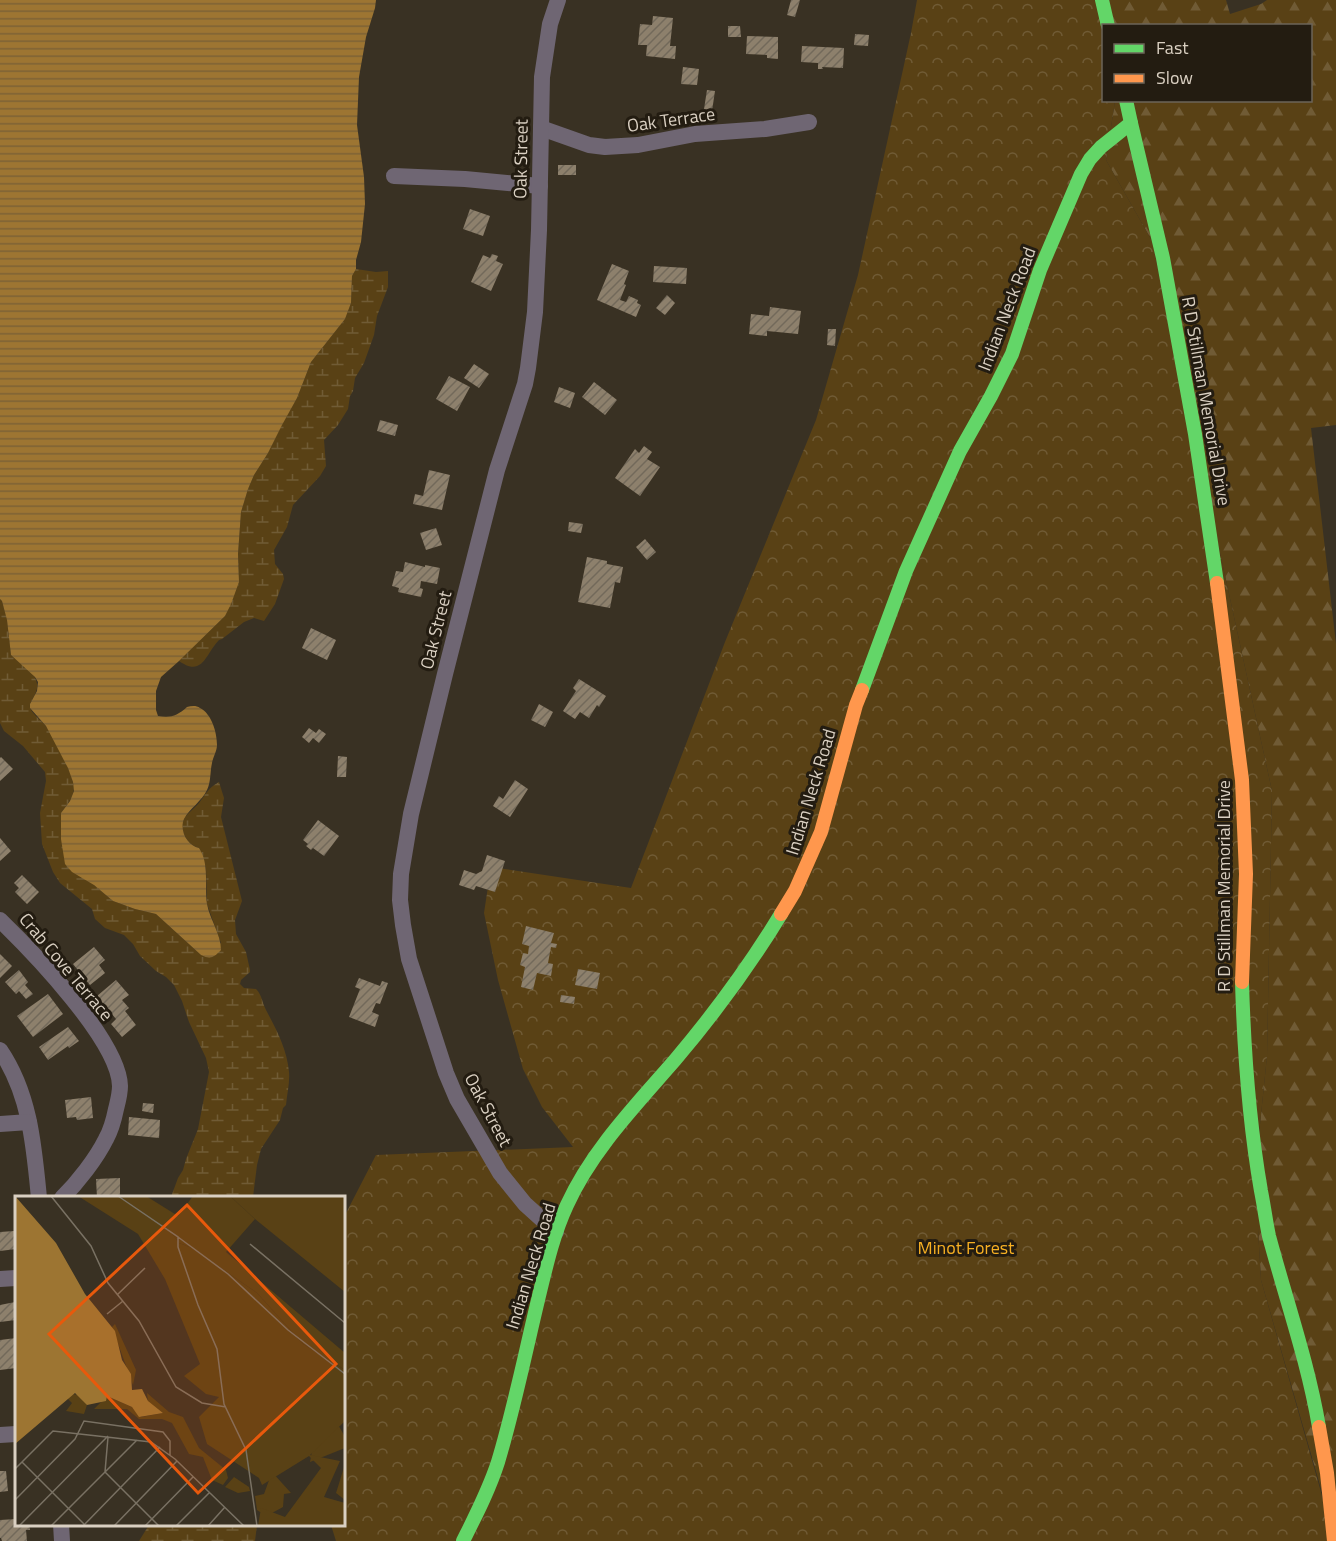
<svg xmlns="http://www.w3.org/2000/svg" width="1336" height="1541" font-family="'Titillium Web',sans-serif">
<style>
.forest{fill:url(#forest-firs)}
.wetland{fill:url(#wetland-marsh)}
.park{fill:url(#park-crowns)}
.water{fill:url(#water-rules)}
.building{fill:url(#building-hatch)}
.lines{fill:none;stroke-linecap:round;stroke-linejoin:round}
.street{stroke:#6f6673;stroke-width:16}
.fast{stroke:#63d668;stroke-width:14}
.slow{stroke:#ff974d;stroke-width:14}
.labels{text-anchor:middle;stroke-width:6;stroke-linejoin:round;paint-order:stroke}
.street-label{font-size:18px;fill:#dad0c2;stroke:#231c11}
.park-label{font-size:18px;fill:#f7b023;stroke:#231c11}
.inset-road{fill:none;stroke:#797163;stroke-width:1.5}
.view{fill:#e8590c;fill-opacity:0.15;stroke:#e8590c;stroke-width:3}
.inset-edge{fill:none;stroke:#dad0c2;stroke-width:3}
</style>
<defs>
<pattern id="forest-firs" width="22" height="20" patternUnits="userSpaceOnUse" patternTransform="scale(1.5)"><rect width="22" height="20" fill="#594115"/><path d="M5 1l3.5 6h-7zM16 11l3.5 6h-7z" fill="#705b35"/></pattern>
<pattern id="wetland-marsh" width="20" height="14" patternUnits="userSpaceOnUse" patternTransform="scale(1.5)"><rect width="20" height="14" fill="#594115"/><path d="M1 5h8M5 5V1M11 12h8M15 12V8" fill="none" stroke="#705b35"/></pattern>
<pattern id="park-crowns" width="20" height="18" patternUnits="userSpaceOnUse" patternTransform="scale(1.5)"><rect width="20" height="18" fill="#594115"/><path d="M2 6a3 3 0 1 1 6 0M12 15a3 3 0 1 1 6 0" fill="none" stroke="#705b35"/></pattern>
<pattern id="water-rules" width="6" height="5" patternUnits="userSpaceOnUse" patternTransform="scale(1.5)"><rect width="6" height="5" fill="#9d7532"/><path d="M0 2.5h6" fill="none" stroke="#7d6235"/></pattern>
<pattern id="building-hatch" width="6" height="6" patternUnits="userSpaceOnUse" patternTransform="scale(1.5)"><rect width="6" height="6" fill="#8d806c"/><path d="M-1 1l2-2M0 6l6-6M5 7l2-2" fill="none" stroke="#72695a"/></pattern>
</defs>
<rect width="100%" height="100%" fill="#393123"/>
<polygon class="forest" points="1106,0 1226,0 1230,14 1261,4 1267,0 1336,0 1336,425 1311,428 1336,644 1336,1541 1261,1280 1258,1229 1258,1144 1267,1056 1272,791 1152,241 1106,160 1115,101 1310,100 1310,26 1111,25"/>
<g class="wetland">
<path d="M356,269L376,272L388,271V287L377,316L374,335L364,363L355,378L353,391L350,396L348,409L338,425L324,440L326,466L320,476L293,505L287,527L274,550L275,564L283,574L284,579L275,604L264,621L254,618L244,622L222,639L219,640C206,653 203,678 179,661L225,616L239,582L238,554L241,512L248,489L254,475L268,453L282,424L297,398L311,362L345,319L351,303L352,276Z"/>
<path d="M0,599L2,601L7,619L11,655C23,665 44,677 35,694C34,698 29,703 30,707C31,713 41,720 45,725C54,736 74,775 74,789C73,798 66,806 61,813L94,885L113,901L135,909L156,914L201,955L221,943L207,904L206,868L199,848C187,845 178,829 185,817C189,812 195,808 199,803C207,793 207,789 219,782L224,798L221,817L242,901L235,920L236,934L246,952L250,970V972L241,980L240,984L244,988L256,989C262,995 262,1002 266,1010C276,1029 287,1049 289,1072C290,1082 287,1094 286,1105L283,1108L280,1120L261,1149L257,1165L253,1197H171L178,1178L183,1170L186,1159L198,1129L209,1072L206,1058L189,1022L182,1001L174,985L166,977L156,971L140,956L133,944L124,935L105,928L95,919L92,909L60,883L53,872L42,844L40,813L46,781L45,772L23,746L4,731L0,723Z"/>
<polygon points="149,1525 257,1525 255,1541 139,1541"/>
</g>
<polygon class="park" points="917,0 1106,0 1104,26 1104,100 1115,101 1106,160 1152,241 1272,791 1267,1056 1258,1144 1258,1229 1261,1280 1321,1492 1333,1541 336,1541 331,1525 344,1524 344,1217 376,1155 573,1147 542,1107 523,1069 498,980 484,913 491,867 631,888 725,642 816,420 858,275 911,33"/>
<path class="water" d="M0,0H376L375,8L366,37L359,77L357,125L364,177L365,204L361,242L356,260V269L352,276L351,303L345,319L311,362L297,398L282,425L268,453L254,475L248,489L241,512L238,554L239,582L231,604L225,616L179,661L161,677L156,691V710L158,716C171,718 177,716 187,707C191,706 196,705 200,708C212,714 217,733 217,745C217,751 213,757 212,763C210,771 211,782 207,790C202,801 189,809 184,819C179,831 188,846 199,848C210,865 204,885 207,904C210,920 221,934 221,950C214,957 211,960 201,955L156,914L135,909L113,901L94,885L72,872L65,864L61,839V813L70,801L74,791L73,782L68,768L46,726L30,708V704L37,691L38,682L35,677L11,655L7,620L2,601L0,599Z"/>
<g class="building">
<polygon points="791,0 800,0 795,17 787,15"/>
<polygon points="653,16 673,18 670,46 676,46 675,59 646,56 647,45 638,45 640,24 652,25"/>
<polygon points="728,26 740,26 741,37 728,37"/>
<polygon points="855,34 869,35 868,46 854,45"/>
<polygon points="747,36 778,37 778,59 767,58 767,55 746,54"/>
<polygon points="802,46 844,48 843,68 822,67 823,69 818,69 818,63 801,62"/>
<polygon points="683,67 699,69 697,85 681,84"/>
<polygon points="707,90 715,91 712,111 704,109"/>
<rect x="558" y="165" width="18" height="10"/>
<polygon points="470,209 490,216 483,236 463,229"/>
<polygon points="492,254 498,256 496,261 503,264 491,291 471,282 483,255 490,258"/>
<polygon points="612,264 629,271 624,284 626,285 620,300 626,302 629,296 638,300 637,303 641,305 636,317 597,300"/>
<polygon points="654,266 687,268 686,284 653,282"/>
<polygon points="667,295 675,303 665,315 656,308"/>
<polygon points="770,307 801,311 798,334 767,331 767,336 749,334 751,314 769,316"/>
<polygon points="828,329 836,329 835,346 827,345"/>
<polygon points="474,364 489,374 479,388 464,378"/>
<polygon points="449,376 470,387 457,411 436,399"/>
<polygon points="594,382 617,400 605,415 582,397"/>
<polygon points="559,387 575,393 570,408 554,402"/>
<polygon points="380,420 398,425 395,436 377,431"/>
<polygon points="644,446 652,452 647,459 660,467 640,496 615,478 635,449 639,453"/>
<polygon points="429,470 450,475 442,510 413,504 415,494 423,496"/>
<polygon points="569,522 583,524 581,533 568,531"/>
<polygon points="436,528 442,545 426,550 420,533"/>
<polygon points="645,539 656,552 647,560 636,547"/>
<polygon points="587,557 607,561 607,564 623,567 620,583 615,582 610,608 578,602"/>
<polygon points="405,562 425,567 425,565 440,568 437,584 421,581 420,588 423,589 421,597 398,592 399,588 392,586 396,571 403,572"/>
<polygon points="311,628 336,640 327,660 302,648"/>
<polygon points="579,679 606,696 599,707 597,705 589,718 580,712 575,719 563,711 576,691 573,688"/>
<polygon points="539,704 553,712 545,727 531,720"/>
<polygon points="309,728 316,733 319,729 326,734 319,743 313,738 309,743 302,737"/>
<polygon points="338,756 347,757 346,777 337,777"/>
<polygon points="1,757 13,769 0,781 0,758"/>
<polygon points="515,780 528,789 510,817 493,806 499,796 503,799"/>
<polygon points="318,820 339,836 324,856 313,848 311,850 306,846 308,844 303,840"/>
<polygon points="0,838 11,851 0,861"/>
<polygon points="487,855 505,861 495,892 476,886 474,890 459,885 464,870 476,874 482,871"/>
<polygon points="22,875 39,892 27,904 15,892 19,888 14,883"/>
<polygon points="526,926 554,933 551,943 557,944 556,948 551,947 548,963 553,964 551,976 537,973 533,990 521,987 525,967 520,965 523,953 528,954 529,946 522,944"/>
<polygon points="94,947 105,960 99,965 105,973 90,985 73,964"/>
<polygon points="0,954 12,966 0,978"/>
<polygon points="578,969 600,973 597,989 575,985"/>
<polygon points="19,970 28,982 25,985 33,994 26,999 19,991 16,994 5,982"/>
<polygon points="359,978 380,986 382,981 388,983 380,1004 376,1003 372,1012 379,1015 375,1027 349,1017 360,989 355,987"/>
<polygon points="116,980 129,995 122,1000 129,1008 125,1011 136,1025 122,1037 111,1024 116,1019 97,996"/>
<polygon points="48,994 63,1014 33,1037 17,1016"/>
<polygon points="561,995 575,997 574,1004 560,1002"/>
<polygon points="68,1027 79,1041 69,1048 68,1046 48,1060 39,1047"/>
<polygon points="91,1097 93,1118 77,1120 76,1117 67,1118 65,1100"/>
<polygon points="143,1103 154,1104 153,1113 142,1111"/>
<polygon points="129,1117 160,1120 159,1138 128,1135"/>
<polygon points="120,1178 120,1198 97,1198 96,1179"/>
<polygon points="14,1231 16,1249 0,1251 0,1232"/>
<polygon points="15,1302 16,1320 0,1322 0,1305"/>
<polygon points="16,1338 16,1350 14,1351 16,1368 0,1370 0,1340"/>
<polygon points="0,1471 6,1471 8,1491 0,1492"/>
<polygon points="16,1519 16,1524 29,1524 30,1530 26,1530 27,1541 2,1541 1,1538 0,1538 0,1520"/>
</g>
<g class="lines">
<g class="street">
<polyline points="541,128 589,145 605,147 638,145 695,134 765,129 809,122"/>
<polyline points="394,176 465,179 540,186"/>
<path d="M0,920C33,952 119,1041 120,1086C120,1094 118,1101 116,1109C114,1119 111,1130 106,1139C96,1159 78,1182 62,1198"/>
<path d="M0,1050C30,1094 34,1146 39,1198"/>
<polyline points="0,1124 29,1122"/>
<polyline points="556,1232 525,1204 500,1173 457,1099 446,1073 409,959 403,925 400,900 401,874 411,814 445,674 497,470 525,384 528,368 535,312 539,230 542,77 550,24 558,0"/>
<polyline points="0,1279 16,1278"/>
<polyline points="0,1435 16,1434"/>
<polyline points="61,1524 62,1541"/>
</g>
<g class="fast">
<polyline points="1102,0 1108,26"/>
<polyline points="1131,123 1163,258 1195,434 1217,583"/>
<polyline points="862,690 906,571 960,451 991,396 1012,354 1040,270 1081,174 1090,159 1101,147 1131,123 1126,100"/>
<path d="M1242,982C1244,1052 1249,1122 1261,1191C1264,1206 1266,1222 1269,1236C1286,1300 1308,1362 1319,1427"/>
<path d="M463,1541C476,1515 489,1490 498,1462C514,1409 525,1354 538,1300C546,1267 553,1235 567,1205C592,1150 636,1105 675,1060C714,1014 750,965 781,914"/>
</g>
<g class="slow">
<polyline points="1217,583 1242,780 1246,874 1242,982"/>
<polyline points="781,914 795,891 821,832 856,705 862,690"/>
<polyline points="1319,1427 1327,1473 1334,1541"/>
</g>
</g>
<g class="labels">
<g class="street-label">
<text transform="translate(671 120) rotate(-8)" y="6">Oak Terrace</text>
<text transform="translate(521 159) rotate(-89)" y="6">Oak Street</text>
<text transform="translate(1007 309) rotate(-69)" y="6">Indian Neck Road</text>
<text transform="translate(1206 401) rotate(80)" y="6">R D Stillman Memorial Drive</text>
<text transform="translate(436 630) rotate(-76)" y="6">Oak Street</text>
<text transform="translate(811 792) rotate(-73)" y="6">Indian Neck Road</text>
<text transform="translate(1224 886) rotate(-90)" y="6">R D Stillman Memorial Drive</text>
<text transform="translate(66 967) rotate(50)" y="6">Crab Cove Terrace</text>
<text transform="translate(488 1110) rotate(62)" y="6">Oak Street</text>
<text transform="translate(531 1266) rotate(-73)" y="6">Indian Neck Road</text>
</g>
<g class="park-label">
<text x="966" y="1254">Minot Forest</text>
</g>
</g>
<g transform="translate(15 1196)">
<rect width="330" height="330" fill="#393123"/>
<path d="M104,0H131L163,20L178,0H215L240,23L211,56L330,157V174L288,148L242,97L177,52L164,47L156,36Z" fill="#594115"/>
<path d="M100,128L121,174L118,189L97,131ZM132,197L154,216L168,221L184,252L211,274L213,282L208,289L197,284L188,261L174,258L157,227L147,223H124L112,213H79L92,200L117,211L126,221L148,217L133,206ZM56,198L65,199L72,209L69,218L51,215L57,207L52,202ZM307,200L330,241V252L295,266ZM257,276L276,297L269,298L268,311L257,317L245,316L242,314L240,300L249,298ZM219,281L234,291L235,295L223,297L210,291Z" fill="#594115"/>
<path d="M330,268V304L321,297Z" fill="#594115"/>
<path d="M63,0H104L156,36L164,47L177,52L242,97L288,148L330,174V225L295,259L325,265L309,301L330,307V330H243L246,312L270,321L306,272L294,260L247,289L244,282L192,248L184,221L204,201L191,198L169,180L185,168L150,83L123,38ZM215,0H330V96L240,23Z" fill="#594115"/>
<path d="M0,0L41,47L70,98L100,135L107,164L116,178L117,194L127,193L133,205L148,217L124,221L117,211L92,200L91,205L72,209L60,197L0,248Z" fill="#9d7532"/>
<path class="inset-road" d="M36,0L76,50L93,87L124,125L161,191L187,207L211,211M103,0L163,41V51L183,109L202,153L209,208L231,254L242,330M163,41L213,78L273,134L330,178M235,48L330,127M102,99L130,72M92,118L108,105M93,241L90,276L144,330M7,266L70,329M0,273L38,235L136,246L160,263L229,330M0,304L60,243L69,225L148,236L155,245V259M4,330L93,240M36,330L122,244M68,330L145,251M99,330L162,265M130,330L178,281M161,330L195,296M193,330L210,311"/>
<path class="view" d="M172,9L321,168L183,297L34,138Z"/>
<rect width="330" height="330" class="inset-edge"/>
</g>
<rect x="1102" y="24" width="210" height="78" fill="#231c11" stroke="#6c6458" stroke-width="1.5"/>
<rect x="1114" y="44" width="30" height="9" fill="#63d668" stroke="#6c6458" stroke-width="1.5"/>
<text x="1156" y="54" font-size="18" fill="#dad0c2">Fast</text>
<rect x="1114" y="74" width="30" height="9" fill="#ff974d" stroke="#6c6458" stroke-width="1.5"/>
<text x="1156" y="84" font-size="18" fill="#dad0c2">Slow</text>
</svg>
